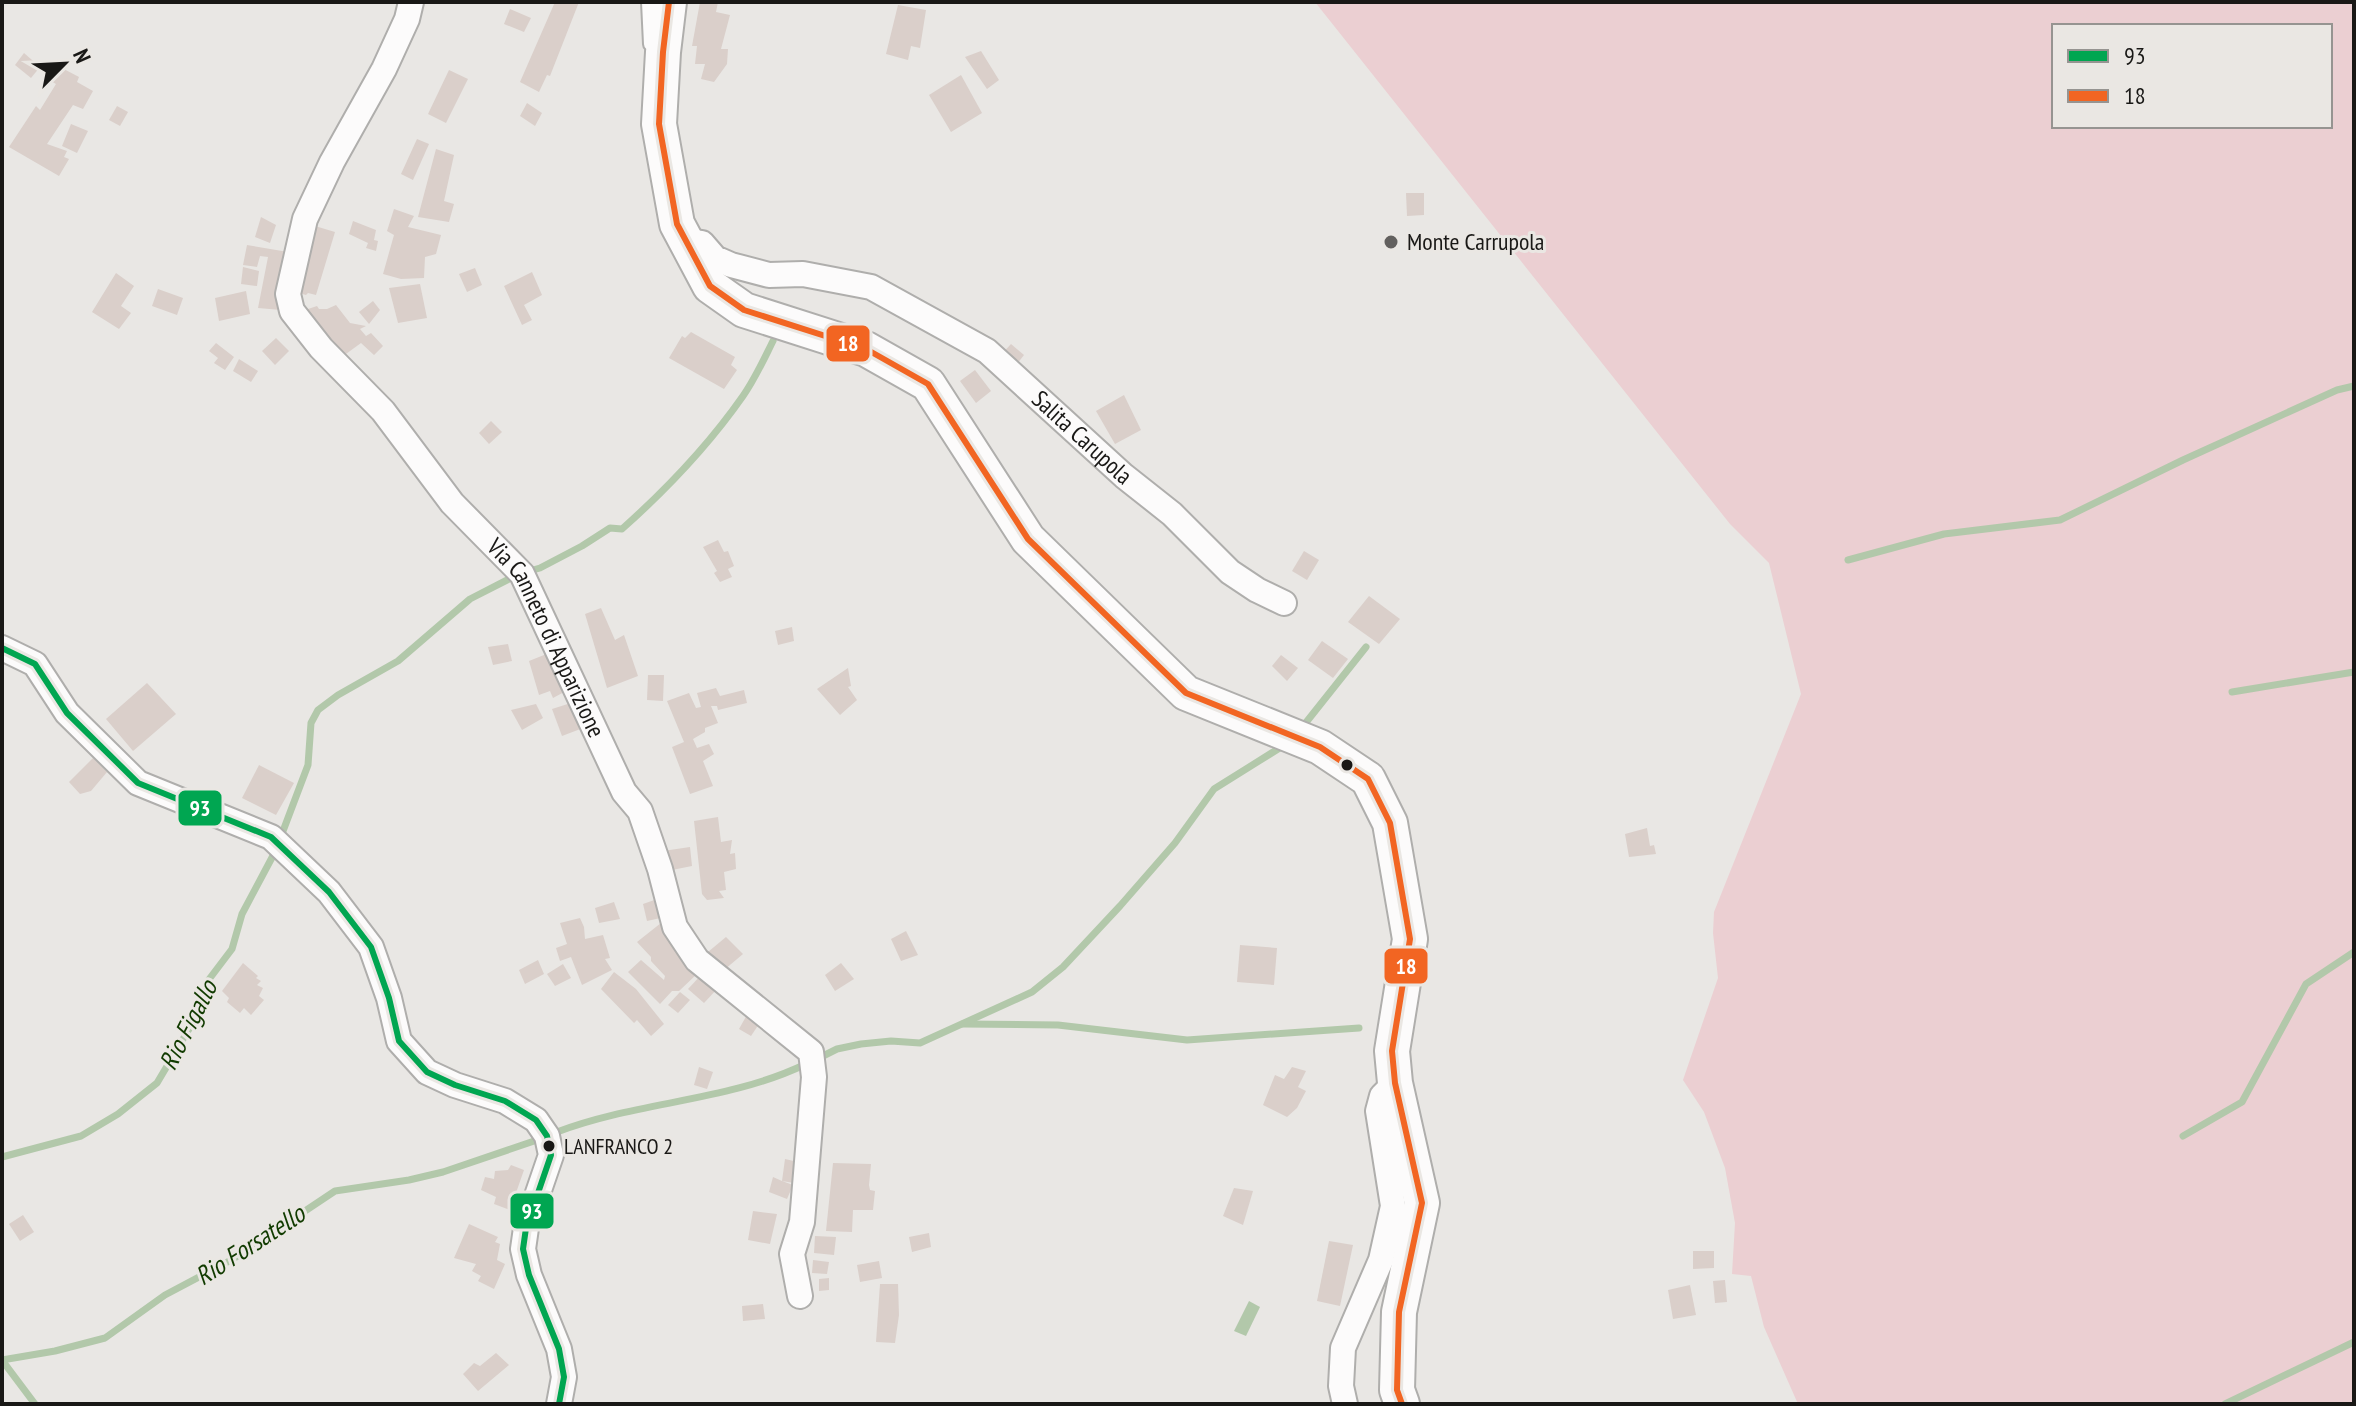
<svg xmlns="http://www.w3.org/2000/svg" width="2356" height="1406" font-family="'PT Sans Narrow',sans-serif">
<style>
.green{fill:#ebcfd2;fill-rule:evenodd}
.water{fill:#b2c8aa}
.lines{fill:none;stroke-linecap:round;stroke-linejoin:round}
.stream{stroke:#b2c8aa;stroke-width:7}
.building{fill:#dacfca}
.service-casing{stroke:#afaeac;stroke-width:16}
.minor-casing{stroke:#afaeac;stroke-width:28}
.secondary-casing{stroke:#afaeac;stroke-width:38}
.service{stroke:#fcfbfb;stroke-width:12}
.minor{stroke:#fcfbfb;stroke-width:24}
.secondary{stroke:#fcfbfb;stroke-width:34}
.bus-1-casing{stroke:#eae7e3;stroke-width:12}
.bus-2-casing{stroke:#eae7e3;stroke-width:12}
.bus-1{stroke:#00a651;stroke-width:6}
.bus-2{stroke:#f26522;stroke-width:6}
.poi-dot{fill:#62605e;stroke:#eae7e3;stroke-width:3}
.bus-dot{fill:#191816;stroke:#eae7e3;stroke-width:3}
.labels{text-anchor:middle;stroke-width:6;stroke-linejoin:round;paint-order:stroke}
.bus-label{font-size:22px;fill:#191816;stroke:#eae7e3;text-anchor:start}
.poi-label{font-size:24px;fill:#191816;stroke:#eae7e3;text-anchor:start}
.street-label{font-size:24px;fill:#191816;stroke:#eae7e3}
.water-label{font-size:26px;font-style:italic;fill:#113b00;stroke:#eae7e3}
.line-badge{stroke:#eae7e3;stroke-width:3}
.badge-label{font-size:22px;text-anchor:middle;font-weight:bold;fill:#fff}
</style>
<rect width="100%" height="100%" fill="#e9e7e4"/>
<path class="green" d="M1315,2H2354V1404H1798L1764,1327L1751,1276L1732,1274L1735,1223L1725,1168L1704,1112L1683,1080L1718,978L1713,933L1714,912L1801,694L1769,563L1730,524ZM2054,26H2330V126H2054Z"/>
<polygon class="water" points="1249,1301 1260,1307 1246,1336 1234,1331"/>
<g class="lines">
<g class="stream">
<polyline points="1848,560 1944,534 2060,520 2183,460 2337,390 2354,386"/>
<path d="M526,572L540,568L582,546L610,528L622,529C668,488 708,446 743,396C755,379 764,359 773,341"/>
<polyline points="2232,692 2354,672"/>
<polyline points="1300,730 1366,647"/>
<polyline points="280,839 308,765 311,723 318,710 338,695 398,661 470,599 515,576"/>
<polyline points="963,1024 1058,1025 1187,1040 1359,1028"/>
<polyline points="817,1059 837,1049 861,1044 891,1041 920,1043 1032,992 1063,967 1120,906 1175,843 1214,789 1286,744"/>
<path d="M557,1132C638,1101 727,1102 806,1064"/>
<polyline points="2183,1136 2242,1102 2306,984 2354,952"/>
<polyline points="2,1157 81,1136 118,1114 157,1083 192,1024 207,982 232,949 242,914 276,850"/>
<polyline points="2,1360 55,1351 105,1338 165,1295 233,1259 335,1191 409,1180 443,1172 540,1139"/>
<polyline points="2,1360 35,1404"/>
<polyline points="2225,1404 2354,1342"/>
</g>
</g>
<g class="building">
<polygon points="555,2 579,2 550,76 547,75 539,92 520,82"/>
<polygon points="700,2 718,2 716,12 730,15 721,49 728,49 727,64 714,82 701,79 705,64 695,64 697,46 692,46"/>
<polygon points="898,5 926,10 920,48 911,46 908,60 886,54"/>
<polygon points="510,9 531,18 524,32 504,24"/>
<polygon points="981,51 999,80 987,89 965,57"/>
<polygon points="24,53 40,67 31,78 15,65"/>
<polygon points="60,67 79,77 77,82 93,91 83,109 73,105 47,144 67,151 64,157 69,159 59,176 9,147 36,106 40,110 56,84 51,81"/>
<polygon points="449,70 468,79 446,123 428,114"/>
<polygon points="961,75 982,113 951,132 929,95"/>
<polygon points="527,103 542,113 535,126 520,116"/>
<polygon points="117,106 128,112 120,126 109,120"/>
<polygon points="71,124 88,131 77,153 62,146"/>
<polygon points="417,139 429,144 413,180 401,174"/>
<polygon points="436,149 454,155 444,201 454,204 449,222 418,217"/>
<polygon points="1406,193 1424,193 1424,215 1407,216"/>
<polygon points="394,209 414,216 408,227 441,235 436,254 425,257 424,278 401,279 383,274 394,235 387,231"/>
<polygon points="261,217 276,225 270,243 255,237"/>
<polygon points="353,221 376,230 374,240 378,241 376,251 366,248 368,243 349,234"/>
<polygon points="315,226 335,232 316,295 308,293 306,295 292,291"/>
<polygon points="247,245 288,252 281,310 258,308 268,257 260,256 257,267 243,265"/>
<polygon points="243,267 259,271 257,286 241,284"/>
<polygon points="475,268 482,285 467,292 459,274"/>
<polygon points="532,272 542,295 524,305 532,320 522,325 504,286"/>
<polygon points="116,273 134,286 121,306 131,313 119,329 92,312"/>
<polygon points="420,284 427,318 398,323 389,288"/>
<polygon points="158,289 183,298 177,315 152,306"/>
<polygon points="246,291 250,314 219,321 215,298"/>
<polygon points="373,301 380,310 369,324 359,312"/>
<polygon points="336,305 350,323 366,326 360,329 366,336 371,333 383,346 374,355 361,343 339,359 302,311 317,306 319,309 327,309"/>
<polygon points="691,332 735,357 731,365 737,370 724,389 669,358 682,336 685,338"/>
<polygon points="276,338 289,351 275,365 262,351"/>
<polygon points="216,343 234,357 225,370 214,363 218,358 209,351"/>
<polygon points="1011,344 1024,355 1013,369 999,357"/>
<polygon points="239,359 258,371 251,382 233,371"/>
<polygon points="975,370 991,391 976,403 960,381"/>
<polygon points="1124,395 1141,430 1115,444 1096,411"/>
<polygon points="491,421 502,432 489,444 479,433"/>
<polygon points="718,540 724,552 728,551 734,566 728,569 732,577 720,582 714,573 717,571 703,547"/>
<polygon points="1304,551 1319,560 1307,580 1292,571"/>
<polygon points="1369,596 1400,619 1379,644 1348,622"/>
<polygon points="601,608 615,640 624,635 638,676 607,688 585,614"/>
<polygon points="792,627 794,641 778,645 775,631"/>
<polygon points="1322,641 1348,659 1333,678 1308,660"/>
<polygon points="508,644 512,661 493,665 488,647"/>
<polygon points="549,653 566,691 553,698 550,691 539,695 529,661"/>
<polygon points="1281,655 1298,668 1287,681 1272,666"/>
<polygon points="848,668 851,686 848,687 857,700 840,715 817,689"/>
<polygon points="648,675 664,675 663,701 647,700"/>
<polygon points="147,683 176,714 133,751 106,719"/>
<polygon points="716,688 720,696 744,690 747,703 718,710 717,706 711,706 718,723 705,728 705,732 693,739 697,748 709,744 714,754 703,761 713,786 690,794 672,747 684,742 667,701 689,693 696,708 701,707 697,693"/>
<polygon points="574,702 583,728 562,736 552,709"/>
<polygon points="536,704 543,718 522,730 511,710"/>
<polygon points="93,758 107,772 91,791 80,794 69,782"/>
<polygon points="259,765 294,783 276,815 242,798"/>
<polygon points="718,817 721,842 732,840 730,854 735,853 736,869 724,872 726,890 719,891 724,898 707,900 702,894 694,821"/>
<polygon points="1647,828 1650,846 1654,845 1656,854 1629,857 1625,834"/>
<polygon points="690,847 692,866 672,870 672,866 665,866 663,851"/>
<polygon points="660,898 665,917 647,921 643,904"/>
<polygon points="614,902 620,919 599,923 595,908"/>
<polygon points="580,918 584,927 585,939 603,935 610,958 605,959 612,970 582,985 571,957 560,961 556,948 567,944 560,923"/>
<polygon points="661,923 678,937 670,943 698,973 679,991 672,991 660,1004 628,972 641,960 664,980 665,976 651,961 651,957 637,942"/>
<polygon points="906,931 918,955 901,961 891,939"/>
<polygon points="726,937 743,954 724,970 708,952"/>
<polygon points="1240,945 1277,948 1274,985 1237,982"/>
<polygon points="538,960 544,974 525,984 519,970"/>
<polygon points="243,963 258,976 256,978 261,981 257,985 263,988 259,996 264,1000 251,1015 244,1008 240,1013 227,1002 229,998 222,991"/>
<polygon points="841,963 854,979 835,991 825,975"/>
<polygon points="563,964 571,978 555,986 547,974"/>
<polygon points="614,972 636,989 664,1024 651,1036 637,1020 634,1023 601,989"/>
<polygon points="702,974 718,988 704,1003 688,989"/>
<polygon points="680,992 690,1000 678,1013 668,1005"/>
<polygon points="748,1013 761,1021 751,1036 739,1029"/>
<polygon points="699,1067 713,1072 707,1089 694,1085"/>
<polygon points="1292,1067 1306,1071 1298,1087 1306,1091 1297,1108 1287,1117 1263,1105 1275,1075 1284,1079"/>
<polygon points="785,1159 798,1162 794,1183 782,1181 793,1185 787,1199 769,1192 773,1177 782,1181"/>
<polygon points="833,1163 871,1164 869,1185 870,1190 875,1191 873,1210 853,1210 852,1232 826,1231"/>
<polygon points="511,1165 524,1170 510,1210 494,1204 496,1197 481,1190 485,1177 494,1179 495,1171 508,1170"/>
<polygon points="1234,1188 1253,1191 1243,1225 1223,1216"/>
<polygon points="753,1211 777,1214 770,1244 748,1240"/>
<polygon points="23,1215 34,1232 20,1241 9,1224"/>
<polygon points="469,1224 498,1237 495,1242 500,1244 497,1260 505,1264 494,1289 478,1281 481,1276 472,1271 476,1264 454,1258"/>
<polygon points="929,1233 931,1247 912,1252 909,1237"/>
<polygon points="815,1236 836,1237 834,1255 814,1253"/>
<polygon points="1329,1241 1353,1245 1340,1306 1317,1301"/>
<polygon points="1693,1251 1714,1251 1714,1268 1693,1269"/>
<polygon points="813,1260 829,1262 827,1274 812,1273"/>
<polygon points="879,1261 882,1278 860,1282 857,1265"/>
<polygon points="829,1278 829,1290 819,1291 819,1279"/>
<polygon points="1725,1280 1727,1302 1715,1303 1713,1281"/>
<polygon points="880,1284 898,1284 899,1315 895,1343 876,1342"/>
<polygon points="1690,1285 1696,1315 1673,1319 1668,1290"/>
<polygon points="763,1304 765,1319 743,1321 742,1306"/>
<polygon points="496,1353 509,1365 478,1391 463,1374 474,1363 480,1366"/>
</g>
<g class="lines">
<g class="service-casing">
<polyline id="service" points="648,2 650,44"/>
</g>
<g class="minor-casing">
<g id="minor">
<path id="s1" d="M411,2L407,19L384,69L332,162L305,219L288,294L292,311L321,348L383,411L452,503L522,574L624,792L640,811L660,869L675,927L697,960L811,1052L814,1077L802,1222L792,1254L800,1296"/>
<path id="s2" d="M689,241L702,243L715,258L731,265L769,275L803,274L871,287L987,351L1124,476L1172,514L1230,572L1257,590L1284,603"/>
<polyline points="2,648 35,664 67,713 138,783 271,837 329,892 371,947 389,998 399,1041 427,1072 455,1085 505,1101 536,1120 547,1136 551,1155 526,1228 523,1249 529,1275 559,1349 564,1377 559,1404"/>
<polyline points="1345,1404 1341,1386 1343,1348 1381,1260 1393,1206 1378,1111 1382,1096 1395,1083"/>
</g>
</g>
<g class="secondary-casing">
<polyline id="secondary" points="669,2 663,52 659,124 677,224 710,286 744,310 866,349 928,384 1028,539 1186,693 1320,747 1368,779 1390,823 1410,939 1392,1051 1395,1083 1422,1203 1399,1312 1397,1390 1402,1404"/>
</g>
<use href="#service" class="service"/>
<use href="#minor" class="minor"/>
<use href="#secondary" class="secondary"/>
<g class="bus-1-casing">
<polyline id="bus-1" points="2,648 35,664 67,713 138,783 271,837 329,892 371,947 389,998 399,1041 427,1072 455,1085 505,1101 536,1120 547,1136 551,1155 526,1228 523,1249 529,1275 559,1349 564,1377 559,1404"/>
</g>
<g class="bus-2-casing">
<polyline id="bus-2" points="669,2 663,52 659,124 677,224 710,286 744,310 866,349 928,384 1028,539 1186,693 1320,747 1368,779 1390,823 1410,939 1392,1051 1395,1083 1422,1203 1399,1312 1397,1390 1402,1404"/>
</g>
<use href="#bus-1" class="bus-1"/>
<use href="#bus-2" class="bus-2"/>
</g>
<circle class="poi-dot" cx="1391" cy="242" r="8"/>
<g class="bus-dot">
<circle cx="1347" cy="765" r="7"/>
<circle cx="549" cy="1146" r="7"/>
</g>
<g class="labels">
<g class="bus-label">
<text x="564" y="1154">LANFRANCO 2</text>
</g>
<g class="poi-label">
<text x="1407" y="250">Monte Carrupola</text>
</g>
<g class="street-label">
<text dy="8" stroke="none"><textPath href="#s2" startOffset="454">Salita Carupola</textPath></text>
<text dy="8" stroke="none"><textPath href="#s1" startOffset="754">Via Canneto di Apparizione</textPath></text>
</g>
<g class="water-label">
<text transform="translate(188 1025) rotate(-63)" y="9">Rio Figallo</text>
<text transform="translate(250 1245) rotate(-33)" y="9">Rio Forsatello</text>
</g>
</g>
<g class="line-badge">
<rect x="825" y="324" width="46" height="39" rx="8" fill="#f26522"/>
<rect x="177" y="789" width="46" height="38" rx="8" fill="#00a651"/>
<rect x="1383" y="947" width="46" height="38" rx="8" fill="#f26522"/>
<rect x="509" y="1192" width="46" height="38" rx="8" fill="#00a651"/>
</g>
<g class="badge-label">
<text x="848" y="351">18</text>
<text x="200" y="816">93</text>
<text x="1406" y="974">18</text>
<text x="532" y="1219">93</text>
</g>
<rect width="2356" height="1406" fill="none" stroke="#191816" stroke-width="8"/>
<rect x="2052" y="24" width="280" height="104" fill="#eae7e3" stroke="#969491" stroke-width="2"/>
<rect x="2068" y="50" width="40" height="12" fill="#00a651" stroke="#969491" stroke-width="2"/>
<text x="2124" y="64" font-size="24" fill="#191816">93</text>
<rect x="2068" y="90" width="40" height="12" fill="#f26522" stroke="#969491" stroke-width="2"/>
<text x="2124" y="104" font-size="24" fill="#191816">18</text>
<g transform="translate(64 64) rotate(66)" stroke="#eae7e3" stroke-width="6" paint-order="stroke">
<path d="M0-6L14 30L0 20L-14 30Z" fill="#191816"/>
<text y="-12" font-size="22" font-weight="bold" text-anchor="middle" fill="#191816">N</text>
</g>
</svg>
